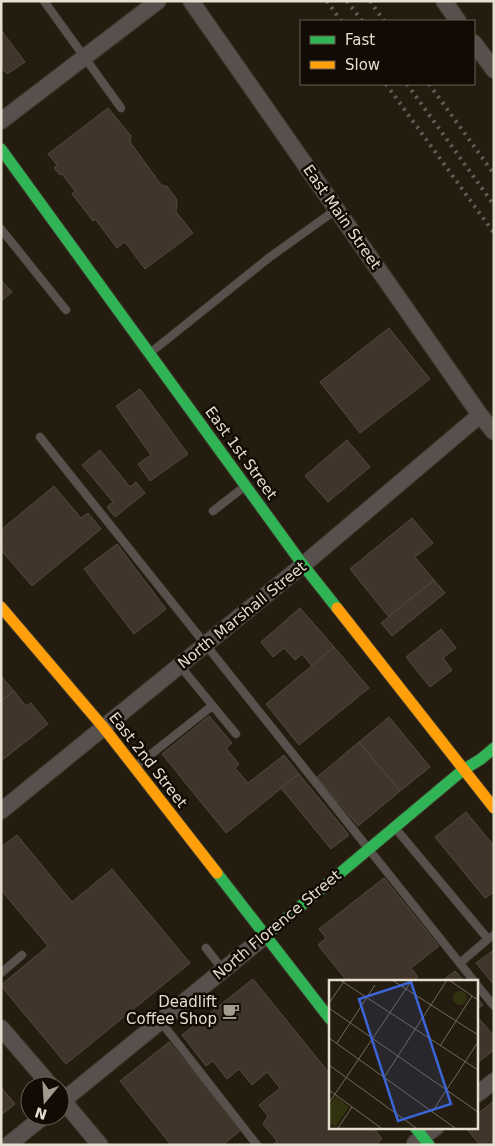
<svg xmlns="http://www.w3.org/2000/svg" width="495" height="1146" font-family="'DejaVu Sans',sans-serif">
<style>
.building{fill:#40352a;stroke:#524a40}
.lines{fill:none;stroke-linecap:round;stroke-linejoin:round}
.lane-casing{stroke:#3d372c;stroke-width:9}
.street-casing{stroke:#3d372c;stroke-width:18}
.fast-casing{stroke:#3d372c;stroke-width:13}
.slow-casing{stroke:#3d372c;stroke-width:13}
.lane{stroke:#58504d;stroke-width:8}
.street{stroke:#58504d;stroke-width:16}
.fast{stroke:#30b455;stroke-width:11}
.slow{stroke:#ff9f0a;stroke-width:11}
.rail{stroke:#615b55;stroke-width:4;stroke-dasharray:2.5 5;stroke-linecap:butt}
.labels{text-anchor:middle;stroke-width:5;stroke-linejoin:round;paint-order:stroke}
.street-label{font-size:15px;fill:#e6decf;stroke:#110b03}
.poi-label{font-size:15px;fill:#e6decf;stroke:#110b03;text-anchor:end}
.inset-road{fill:none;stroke:#726a5c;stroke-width:1}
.view{fill:#3b64d7;fill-opacity:0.15;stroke:#3b64d7;stroke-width:2.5}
.inset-edge{fill:none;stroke:#e6decf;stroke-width:2.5}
</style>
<rect width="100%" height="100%" fill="#241d0f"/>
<g class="building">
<polygon points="1,30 25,62 7,74 1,67"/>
<polygon points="108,108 131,136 130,142 162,186 167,186 177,200 176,212 193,233 145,269 125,242 117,248 95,219 93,221 72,194 75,191 62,174 60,175 54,168 57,165 48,154"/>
<polygon points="1,280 12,292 1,301"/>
<polygon points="389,328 430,379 360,433 320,382"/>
<polygon points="140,389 188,454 150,481 138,464 151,455 116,406"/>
<polygon points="347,440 370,467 328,502 305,476"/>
<polygon points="100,450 130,487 136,482 145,493 115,517 107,507 113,502 82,465"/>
<polygon points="54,486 81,518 88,513 101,529 32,586 1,550 1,530"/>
<polygon points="412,518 433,543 415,557 434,580 389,617 350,569"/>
<polygon points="117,544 166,609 134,634 84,569"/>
<polygon points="434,580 445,593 392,636 381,623"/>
<polygon points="300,608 334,647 312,666 302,654 295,660 284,648 273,657 261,642"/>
<polygon points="441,629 456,648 443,658 452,670 430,687 406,657"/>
<polygon points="334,647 369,688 299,745 266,704"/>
<polygon points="1,676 14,691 1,701"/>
<polygon points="14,691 26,706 31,703 48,724 1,761 1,701"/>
<polygon points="209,716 232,743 226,748 239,764 235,768 248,783 284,755 299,774 226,833 162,754"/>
<polygon points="389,717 430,767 400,791 359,742"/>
<polygon points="359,742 400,791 358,826 317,777"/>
<polygon points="299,774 349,835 331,849 281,788"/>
<polygon points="466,812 494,846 494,892 485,898 435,837"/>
<polygon points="17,835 72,902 112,869 190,963 66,1064 1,986 1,985 48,946 1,890 1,847"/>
<polygon points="384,878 439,946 411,968 418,977 413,981 347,981 318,945 326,938 319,929"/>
<polygon points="494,950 494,985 476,963"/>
<polygon points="455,971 464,981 442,981"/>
<polygon points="253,979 330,1074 330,1127 373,1127 382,1139 375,1145 272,1145 277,1141 263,1124 268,1116 259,1105 280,1088 267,1072 252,1085 239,1069 227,1079 213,1061 206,1066 182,1035"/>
<polygon points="476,996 483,1005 476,1010"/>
<polygon points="476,1015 494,1036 494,1050 476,1064"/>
<polygon points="169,1042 241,1130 223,1145 171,1145 120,1081"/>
<polygon points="1,1087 15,1104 1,1115"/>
<polygon points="494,1101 494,1145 480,1145 465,1127 476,1127 476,1115"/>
</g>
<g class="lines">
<g class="lane-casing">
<g id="lane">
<polyline points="44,1 121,108"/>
<polyline points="1,229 66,310"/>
<polyline points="150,353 270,257 337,209"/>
<polyline points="40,437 474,981"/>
<polyline points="213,511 244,487"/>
<polyline points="180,666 236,734"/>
<polyline points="136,766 212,706"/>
<polyline points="396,829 488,939 494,935"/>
<polyline points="206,948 223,970"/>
<polyline points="460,963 488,939"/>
<polyline points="1,973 22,955"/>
<polyline points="476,984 494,1006"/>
<polyline points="161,1022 257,1145"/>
</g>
</g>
<g class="street-casing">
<g id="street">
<polyline points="191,1 480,415 494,432"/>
<polyline points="444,1 458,21"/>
<polyline points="474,43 494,70"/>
<polyline points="1,121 158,1"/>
<polyline points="1,811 303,565 480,415"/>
<polyline points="1,1028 51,1086"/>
<polyline points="476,1095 494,1081"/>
<polyline points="60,1097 100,1145"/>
<polyline points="60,1103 265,936"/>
<polyline points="415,1143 436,1127"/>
<polyline points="8,1145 44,1116"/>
</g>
</g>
<g class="fast-casing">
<g id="fast">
<polyline points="1,149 303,565 337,608"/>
<polyline points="217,873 330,1019"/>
<polyline points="265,936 463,770 481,759 494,748"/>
<polyline points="415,1127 429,1145"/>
</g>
</g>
<g class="slow-casing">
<g id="slow">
<polyline points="1,607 104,728 217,873"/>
<polyline points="337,608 494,808"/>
</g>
</g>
<use href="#lane" class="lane"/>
<use href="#street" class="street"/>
<use href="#fast" class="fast"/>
<use href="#slow" class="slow"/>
<g class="rail">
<polyline points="327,1 341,21"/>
<polyline points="347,1 362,21"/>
<polyline points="370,1 384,21"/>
<polyline points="386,84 494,233"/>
<polyline points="407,84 494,205"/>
<polyline points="429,84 494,174"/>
</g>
</g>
<defs>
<g id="cafe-bare" transform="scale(1.35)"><path d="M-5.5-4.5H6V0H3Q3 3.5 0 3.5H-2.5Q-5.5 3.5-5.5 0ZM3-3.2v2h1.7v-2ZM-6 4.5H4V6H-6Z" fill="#a29a8c" stroke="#110b03" stroke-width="2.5" paint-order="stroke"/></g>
</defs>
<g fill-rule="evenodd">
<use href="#cafe-bare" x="231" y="1011"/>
</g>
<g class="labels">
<g class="street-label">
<text transform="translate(342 217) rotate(55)" y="5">East Main Street</text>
<text transform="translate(241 453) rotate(54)" y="5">East 1st Street</text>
<text transform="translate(242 615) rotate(-39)" y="5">North Marshall Street</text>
<text transform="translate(148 760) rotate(52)" y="5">East 2nd Street</text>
<text transform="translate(277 925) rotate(-40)" y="5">North Florence Street</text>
</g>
<g class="poi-label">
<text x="217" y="1007">Deadlift<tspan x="217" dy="17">Coffee Shop</tspan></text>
</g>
</g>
<g transform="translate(329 980)">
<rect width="149" height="149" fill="#241d0f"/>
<path d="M124 18a7 7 0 1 1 14 0a7 7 0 1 1-14 0ZM7,116L20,127L6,147L0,143V126Z" fill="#31330f"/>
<path class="inset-road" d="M11,0L149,90M63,0L149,55M120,0L149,20M0,23L16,0M0,28L149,132M0,58L126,148M8,63L46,5M111,66L143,16M0,85L87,148M56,96L118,0M0,110L52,148M0,123L83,0M103,132L149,62M9,148L23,127"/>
<path class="view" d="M82,2L122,124L69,141L30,19Z"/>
<rect width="149" height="149" class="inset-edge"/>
</g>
<rect width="495" height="1146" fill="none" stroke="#e6decf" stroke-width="5"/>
<rect x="300" y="20" width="175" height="65" fill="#110b03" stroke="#665f55"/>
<rect x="310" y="36" width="25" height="8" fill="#30b455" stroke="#665f55"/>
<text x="345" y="45" font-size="15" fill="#e6decf">Fast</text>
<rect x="310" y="61" width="25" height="8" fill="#ff9f0a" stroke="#665f55"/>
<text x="345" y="70" font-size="15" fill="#e6decf">Slow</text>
<g transform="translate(45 1101) rotate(198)"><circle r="24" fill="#110b03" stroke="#665f55"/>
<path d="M0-4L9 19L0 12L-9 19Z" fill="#a29a8c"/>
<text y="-8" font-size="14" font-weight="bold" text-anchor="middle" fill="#e6decf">N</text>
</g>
</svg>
